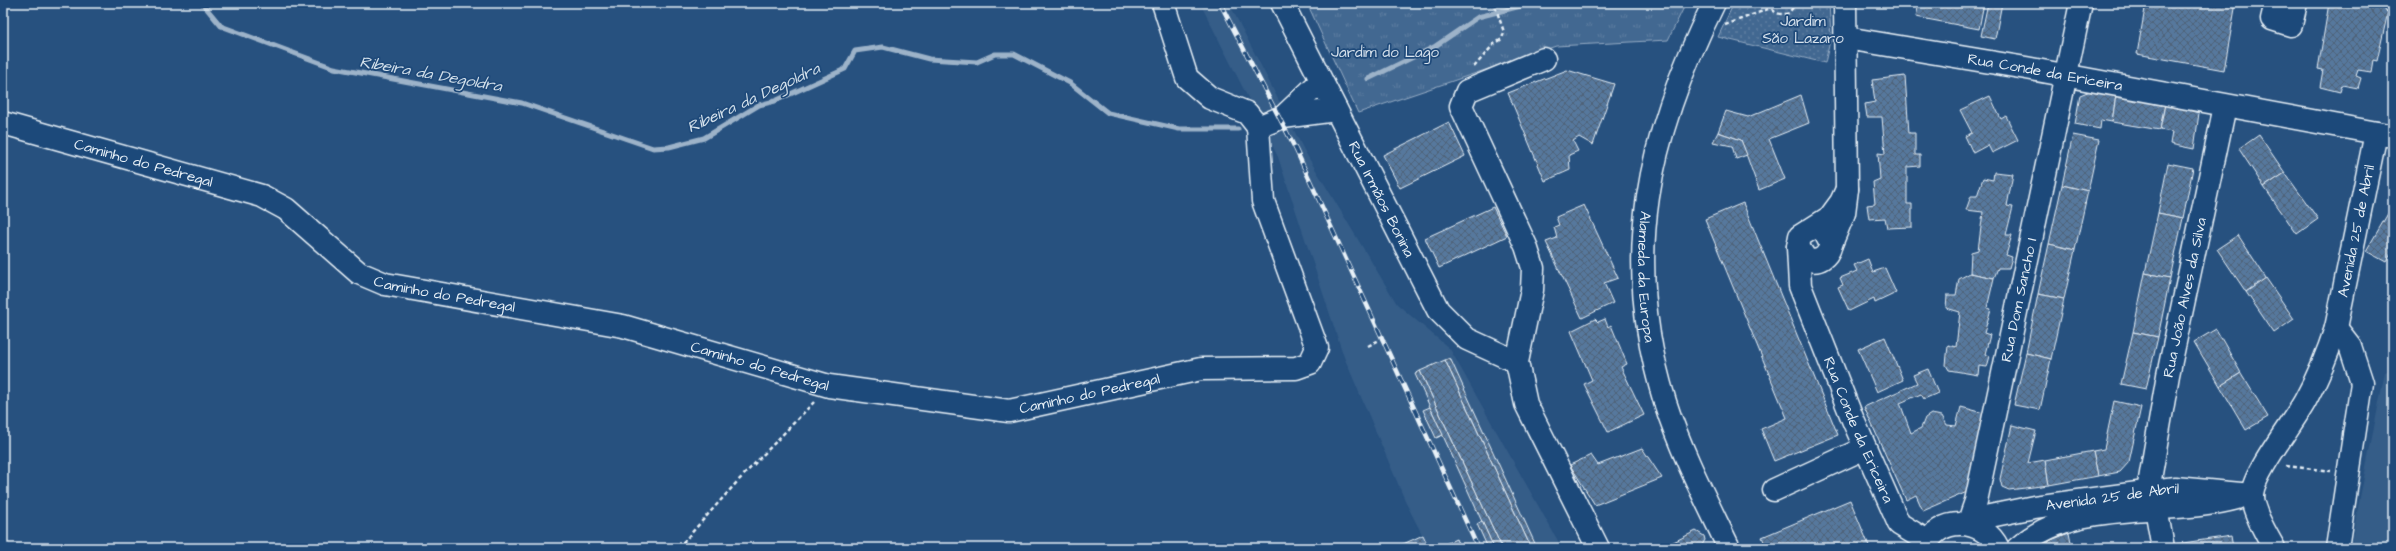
<svg xmlns="http://www.w3.org/2000/svg" width="2396" height="551" font-family="'Architects Daughter',sans-serif">
<style>
.built{fill:#355d88}
.grass{fill:url(#grass-dots);stroke:#96acc4}
.park{fill:url(#park-tufts);stroke:#96acc4}
.lines{fill:none;stroke-linecap:round;stroke-linejoin:round}
.stream{stroke:#9db3c9;stroke-width:5}
.building{fill:url(#building-cross-hatch);stroke:#e8f1f8}
.minor-casing{stroke:#e8f1f8;stroke-width:25}
.major-casing{stroke:#e8f1f8;stroke-width:25}
.path{stroke:#e8f1f8;stroke-width:2.5;stroke-dasharray:4 3;stroke-linecap:butt}
.minor{stroke:#1f4a7a;stroke-width:22}
.major{stroke:#1f4a7a;stroke-width:22}
.rail-casing{stroke:#e8f1f8;stroke-width:4.5}
.rail{stroke:#1f4a7a;stroke-width:3;stroke-dasharray:9;stroke-linecap:butt}
.labels{text-anchor:middle;stroke-width:3.5;stroke-linejoin:round;paint-order:stroke}
.park-label{font-size:15px;fill:#d8e3ee;stroke:#1f4a7a}
.street-label{font-size:15px;fill:#e8f1f8;stroke:#1f4a7a}
.water-label{font-size:16px;font-style:italic;fill:#d5e2ec;stroke:#1f4a7a}
</style>
<defs>
<pattern id="grass-dots" width="8" height="8" patternUnits="userSpaceOnUse"><rect width="8" height="8" fill="#436891"/><path d="M2 2h.1M6 6h.1" fill="none" stroke="#5e7ea1" stroke-width="1.8" stroke-linecap="round"/></pattern>
<pattern id="park-tufts" width="24" height="20" patternUnits="userSpaceOnUse"><rect width="24" height="20" fill="#436891"/><path d="M3 7l-1-3M5 7V3M7 7l1-3M15 17l-1-3M17 17v-4M19 17l1-3" fill="none" stroke="#5e7ea1"/></pattern>
<pattern id="building-cross-hatch" width="8" height="8" patternUnits="userSpaceOnUse"><rect width="8" height="8" fill="#57789d"/><path d="M0 0l8 8M0 8l8-8" fill="none" stroke="#4f6278"/></pattern>
</defs>
<rect width="100%" height="100%" fill="#27517f"/>
<filter id="ink" filterUnits="userSpaceOnUse"><feTurbulence type="fractalNoise" baseFrequency=".025" numOctaves="2"/><feDisplacementMap in="SourceGraphic" scale="8" xChannelSelector="R" yChannelSelector="G"/><feConvolveMatrix kernelMatrix="1 2 1 2 8 2 1 2 1" color-interpolation-filters="sRGB"/></filter>
<g filter="url(#ink)">
<g class="built">
<polygon points="1200,3 1229,3 1305,152 1397,304 1450,349 1562,548 1429,548 1407,505 1344,357 1278,157"/>
<polygon points="2393,369 2393,548 2350,548 2385,372"/>
</g>
<g class="grass">
<polygon points="1734,3 1829,3 1831,36 1825,63 1718,37"/>
<polygon points="1959,543 1968,543 1978,548 1948,548"/>
</g>
<polygon class="park" points="1307,3 1686,3 1668,40 1556,46 1358,113"/>
<g class="lines">
<g class="stream">
<polyline points="202,3 221,26 334,68 522,103 653,148 669,147 704,138 759,105 775,101 845,69 855,51 883,47 929,59 977,62 995,54 1014,54 1070,83 1108,113 1179,129 1238,129"/>
<polyline points="1368,79 1434,47 1478,17 1533,3"/>
</g>
</g>
<g class="building">
<polygon points="1919,3 1984,3 1979,29 1916,17"/>
<polygon points="1988,3 2002,3 1995,39 1981,36"/>
<polygon points="2146,3 2236,3 2224,70 2137,54"/>
<polygon points="2329,3 2383,3 2383,6 2386,7 2385,11 2388,12 2377,61 2373,60 2371,72 2358,70 2356,76 2361,78 2358,88 2342,85 2340,92 2320,87 2323,70 2318,69"/>
<polygon points="1567,70 1614,84 1593,145 1579,137 1573,141 1578,151 1569,155 1570,170 1545,181 1508,93"/>
<polygon points="1905,76 1909,133 1915,133 1915,155 1920,155 1920,166 1907,167 1907,204 1912,204 1912,227 1887,228 1885,218 1869,219 1867,205 1875,204 1873,182 1880,179 1878,153 1885,154 1882,117 1867,117 1865,104 1875,102 1872,80"/>
<polygon points="2090,91 2116,95 2112,122 2101,120 2100,129 2075,124 2080,95"/>
<polygon points="1801,95 1809,123 1769,139 1785,179 1759,190 1741,140 1718,132 1726,111 1748,117"/>
<polygon points="2116,95 2165,104 2160,130 2112,122"/>
<polygon points="1990,96 2001,119 2006,116 2018,140 1992,153 1988,145 1973,153 1965,136 1972,133 1960,110"/>
<polygon points="2165,104 2199,113 2194,149 2170,144 2172,132 2160,130"/>
<polygon points="1449,122 1465,156 1400,188 1383,155"/>
<polygon points="1718,132 1741,140 1747,155 1736,159 1732,146 1713,142"/>
<polygon points="2073,135 2099,140 2088,191 2062,185"/>
<polygon points="2259,135 2285,173 2264,187 2239,149"/>
<polygon points="2168,163 2193,168 2183,218 2158,213"/>
<polygon points="1994,172 2013,174 2007,206 2013,207 2006,235 2012,235 2006,255 2012,257 2009,268 1998,268 1994,278 1970,273 1971,252 1978,250 1983,212 1966,210 1971,196 1977,196 1983,178 1993,180"/>
<polygon points="2285,173 2318,219 2297,234 2264,187"/>
<polygon points="2062,185 2088,191 2075,250 2049,244"/>
<polygon points="1743,203 1838,435 1774,461 1761,429 1787,418 1705,219"/>
<polygon points="1584,205 1618,278 1604,283 1613,303 1582,318 1546,242 1557,238 1554,227 1559,225 1556,217"/>
<polygon points="2393,205 2393,251 2386,262 2366,251"/>
<polygon points="1493,207 1507,236 1439,268 1425,238"/>
<polygon points="2158,213 2183,218 2170,278 2145,273"/>
<polygon points="2238,235 2266,278 2246,292 2217,249"/>
<polygon points="2049,244 2075,250 2064,299 2038,294"/>
<polygon points="1868,259 1873,272 1885,268 1896,293 1875,303 1874,299 1849,311 1838,287 1843,285 1840,278 1857,271 1854,265"/>
<polygon points="1970,273 1994,278 1987,308 1991,309 1984,333 1990,335 1985,354 1990,356 1987,367 1979,366 1978,375 1949,370 1946,365 1948,345 1956,347 1960,312 1946,308 1947,295 1956,295 1959,279"/>
<polygon points="2145,273 2170,278 2158,337 2133,332"/>
<polygon points="2266,278 2294,319 2274,333 2246,292"/>
<polygon points="2038,294 2064,299 2051,359 2026,353"/>
<polygon points="1595,319 1598,322 1605,319 1608,327 1611,325 1627,364 1621,367 1644,415 1608,432 1584,384 1592,380 1571,331"/>
<polygon points="2216,329 2241,373 2220,386 2194,342"/>
<polygon points="2133,332 2158,337 2146,389 2121,384"/>
<polygon points="1885,337 1903,380 1877,392 1858,349"/>
<polygon points="2026,353 2051,359 2040,410 2014,405"/>
<polygon points="1450,358 1537,548 1531,548 1445,360"/>
<polygon points="1445,360 1531,548 1502,548 1420,371"/>
<polygon points="1928,369 1938,393 1924,399 1921,394 1900,403 1911,433 1921,428 1925,418 1931,414 1942,416 1947,425 1956,426 1961,407 1984,413 1967,492 1923,511 1916,495 1906,500 1864,407 1917,383 1913,375"/>
<polygon points="1420,371 1502,548 1494,548 1415,374"/>
<polygon points="2241,373 2268,417 2246,430 2220,386"/>
<polygon points="2114,401 2141,407 2129,462 2120,472 2098,476 2093,451 2104,449"/>
<polygon points="1430,407 1443,435 1436,438 1423,410"/>
<polygon points="2012,425 2036,431 2028,463 2045,460 2049,485 2009,490 2002,487 2000,479"/>
<polygon points="1642,448 1662,478 1595,505 1570,465 1591,455 1598,465"/>
<polygon points="2093,451 2098,476 2049,485 2045,460"/>
<polygon points="1850,500 1870,548 1767,548 1762,537"/>
<polygon points="1482,521 1494,548 1488,548 1477,524"/>
<polygon points="1696,531 1704,536 1705,540 1702,545 1710,548 1661,548"/>
<polygon points="2069,533 2072,548 2042,548 2051,540"/>
<polygon points="1423,535 1429,548 1400,548 1399,546"/>
<polygon points="2231,536 2233,548 2177,548 2176,544"/>
<polygon points="1456,539 1460,548 1445,548 1443,545"/>
</g>
<g class="lines">
<g class="minor-casing">
<g id="minor">
<polyline points="1163,3 1187,78 1210,98 1247,113 1258,127"/>
<path id="s1" d="M1282,3L1438,310L1467,339L1517,362"/>
<polyline points="2276,3 2272,19 2291,25 2296,3"/>
<path id="s2" d="M1846,38L2026,68L2393,136"/>
<polyline points="1544,59 1467,91 1461,106 1526,246 1533,268 1532,290 1517,362 1526,404 1598,548"/>
<polyline points="1283,117 1321,81"/>
<path id="s3" d="M3,123L262,196L286,209L359,273L385,284L623,326L829,386L1009,411L1201,369L1296,368L1310,363L1317,348L1263,201L1258,127"/>
<polyline points="1258,127 1283,117 1336,110"/>
<path id="s4" d="M1847,189L1841,202L1830,217L1800,236L1798,247L1800,286L1853,420L1899,524L1927,541"/>
<polyline points="1831,244 1844,213 1847,189 1845,3"/>
<path d="M1798,247L1806,259C1819,264 1828,257 1831,244L1825,233"/>
<polyline points="2336,328 2350,346 2362,383 2337,548"/>
<polyline points="1774,490 1865,448"/>
<path id="s5" d="M2148,491L2168,375L2225,106"/>
<polyline points="2156,508 2163,548"/>
<path id="s6" d="M1968,524L1976,501L2005,364L2081,3"/>
<path id="s7" d="M1975,526L1990,516L2034,507L2175,488L2252,495"/>
<path d="M1925,548C1937,515 1984,517 1998,548"/>
<path d="M2018,548C2077,495 2167,518 2237,498"/>
<path id="s8" d="M2274,548C2267,536 2251,508 2252,494C2254,472 2293,423 2305,401C2318,377 2328,353 2336,328L2376,133"/>
</g>
</g>
<g class="major-casing">
<g id="major">
<path id="s9" d="M1714,3C1648,135 1620,257 1665,402C1681,452 1706,500 1729,548"/>
</g>
</g>
<g class="path">
<path d="M1769,3C1772,13 1780,16 1789,13L1796,3"/>
<polyline points="1725,25 1771,8"/>
<polyline points="1474,67 1494,44 1502,39 1504,32 1494,3"/>
<polyline points="1368,346 1385,337"/>
<polyline points="2286,466 2331,471"/>
<polyline points="678,548 737,482 814,402"/>
</g>
<use href="#minor" class="minor"/>
<use href="#major" class="major"/>
<g class="rail-casing">
<polyline id="rail" points="1220,3 1296,150 1478,548"/>
</g>
<use href="#rail" class="rail"/>
</g>
</g>
<g class="labels">
<g class="park-label">
<text x="1803" y="26">Jardim<tspan x="1803" dy="17">São Lazaro</tspan></text>
<text x="1385" y="57">Jardim do Lago</text>
</g>
<g class="street-label">
<text dy="5" stroke="none"><textPath href="#s2" startOffset="202">Rua Conde da Ericeira</textPath></text>
<text dy="5" stroke="none"><textPath href="#s3" startOffset="146">Caminho do Pedregal</textPath></text>
<text dy="5" stroke="none"><textPath href="#s1" startOffset="220">Rua Irmãos Bonina</textPath></text>
<text dy="5" stroke="none"><textPath href="#s8" startOffset="345">Avenida 25 de Abril</textPath></text>
<text dy="5" stroke="none"><textPath href="#s9" startOffset="286">Alameda da Europa</textPath></text>
<text dy="5" stroke="none"><textPath href="#s3" startOffset="482">Caminho do Pedregal</textPath></text>
<text dy="5" stroke="none"><textPath href="#s5" startOffset="197">Rua João Alves da Silva</textPath></text>
<text dy="5" stroke="none"><textPath href="#s6" startOffset="230">Rua Dom Sancho I</textPath></text>
<text dy="5" stroke="none"><textPath href="#s3" startOffset="806">Caminho do Pedregal</textPath></text>
<text dy="5" stroke="none"><textPath href="#s3" startOffset="1142">Caminho do Pedregal</textPath></text>
<text dy="5" stroke="none"><textPath href="#s4" startOffset="274">Rua Conde da Ericeira</textPath></text>
<text dy="5" stroke="none"><textPath href="#s7" startOffset="142">Avenida 25 de Abril</textPath></text>
</g>
<g class="water-label">
<text transform="translate(431 73) rotate(10)" y="6">Ribeira da Degoldra</text>
<text transform="translate(753 97) rotate(-25)" y="6">Ribeira da Degoldra</text>
</g>
</g>
<rect width="2396" height="551" fill="none" stroke="#1f4a7a" stroke-width="16"/>
<rect x="8" y="8" width="2380" height="535" fill="none" stroke="#e8f1f8" stroke-width="1.5" filter="url(#ink)"/>
</svg>
